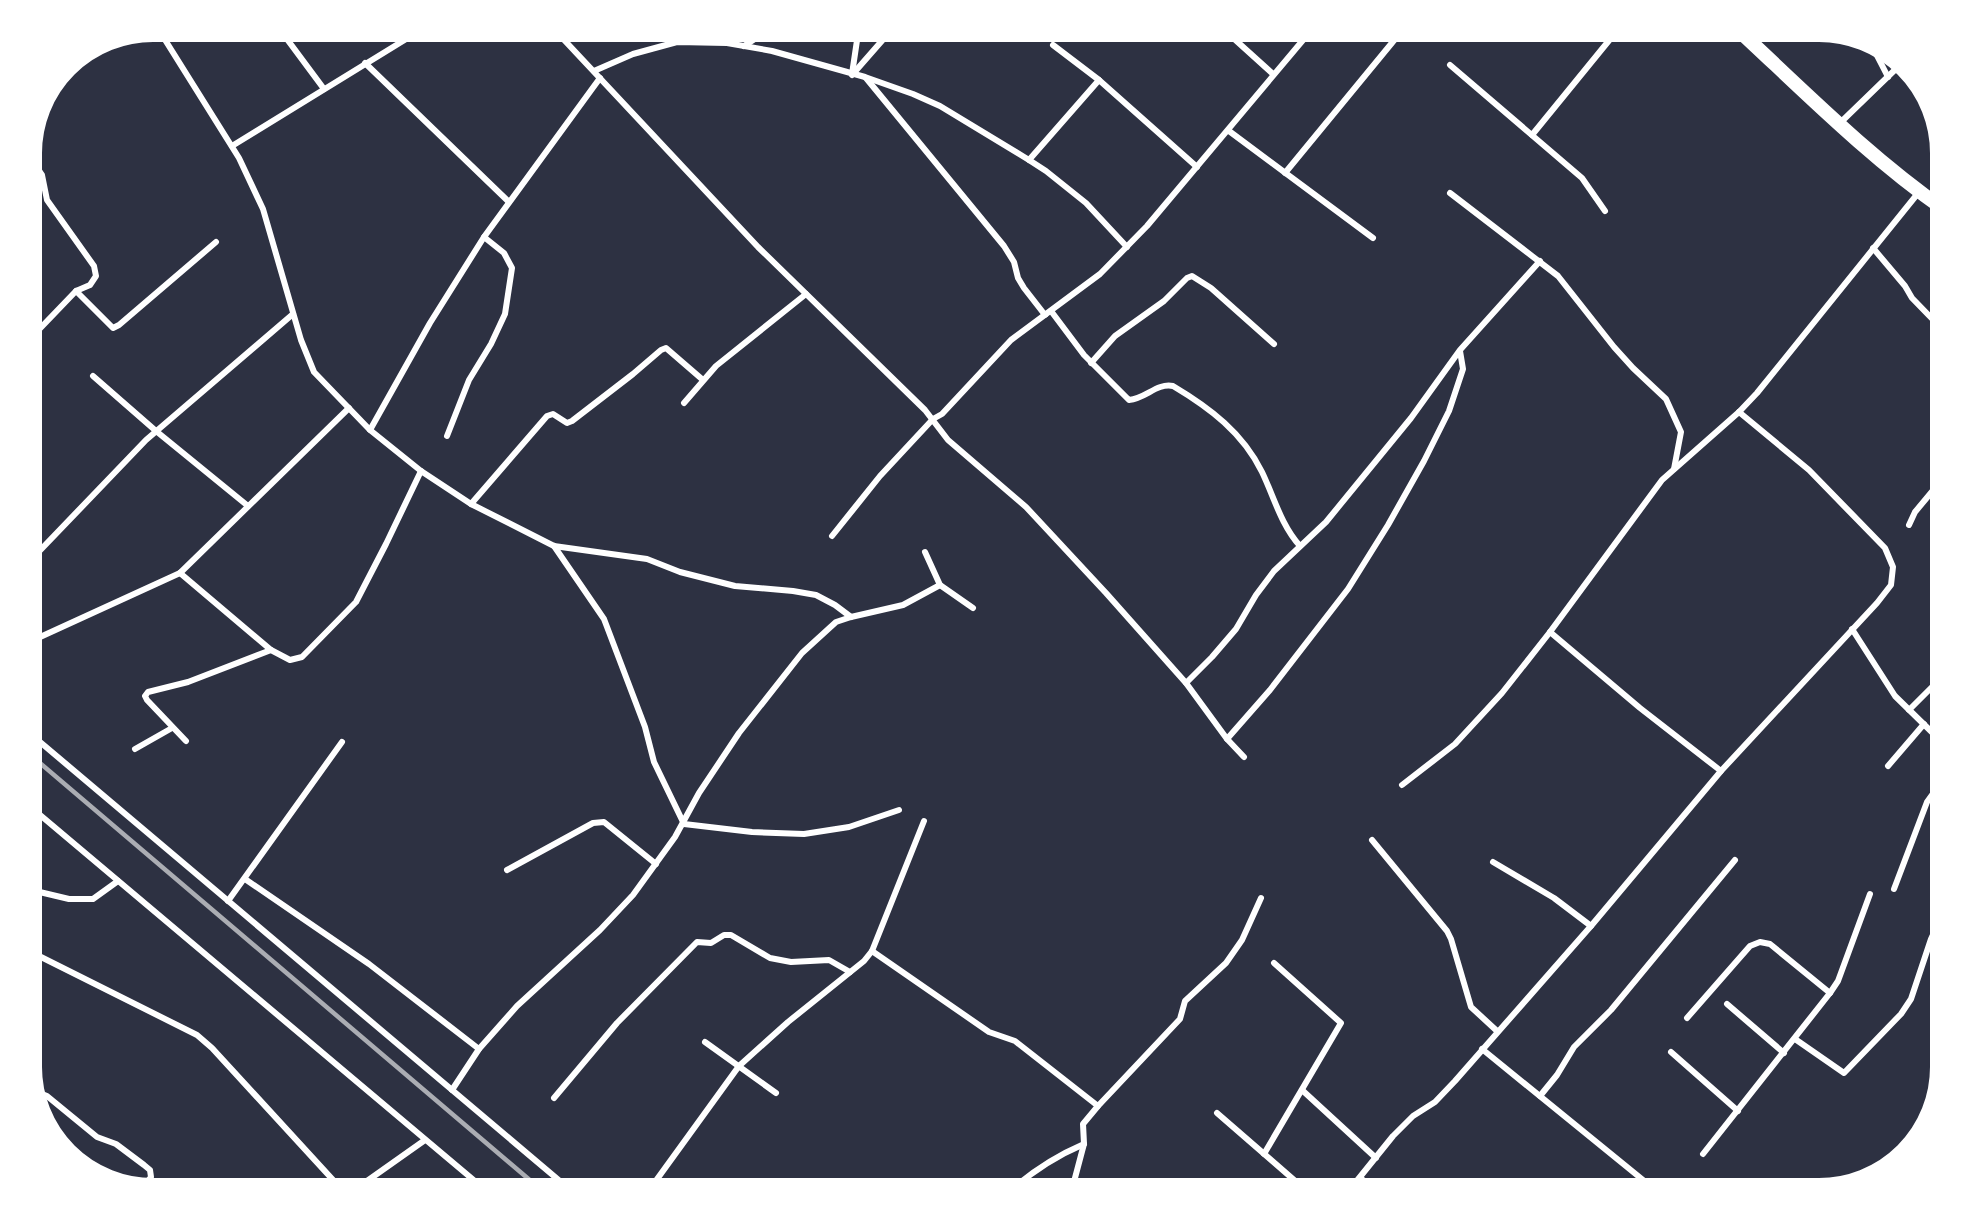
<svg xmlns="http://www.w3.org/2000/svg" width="1972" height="1220" font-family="'Source Serif 4',serif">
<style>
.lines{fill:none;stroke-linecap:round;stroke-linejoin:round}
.minor{stroke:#fff;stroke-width:6}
.primary{stroke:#fff;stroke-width:14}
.rail{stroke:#abadb3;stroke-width:4.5}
.rim{fill:none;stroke:#fff;stroke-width:8}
</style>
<rect width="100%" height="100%" fill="#2d3142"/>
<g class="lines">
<g class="minor">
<polyline points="157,27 239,158 263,209 301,340 314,372 370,430 421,471 471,504 554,546 647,559 680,572 735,586 793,591 816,595 835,605 851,617"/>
<polyline points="278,27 324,89"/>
<polyline points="385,27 400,42"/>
<polyline points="552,27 758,247 925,410 948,440 1026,507 1106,593 1186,683 1227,739 1244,757"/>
<polyline points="1221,27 1273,74"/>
<polyline points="1870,42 1888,77"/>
<polyline points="1053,45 1099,80 1197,167"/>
<polyline points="744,46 773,27"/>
<polyline points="365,63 509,202"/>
<polyline points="1450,65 1582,178 1605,211"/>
<polyline points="594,71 633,54 677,42 727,43 772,51 865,77 913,94 940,106 1029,160 1046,171 1086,203 1127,247"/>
<polyline points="852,74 859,27"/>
<polyline points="852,75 894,27"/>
<polyline points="866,78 1004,246 1014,262 1018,278 1024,288 1045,315"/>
<polyline points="1840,123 1903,62"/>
<polyline points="1229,131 1373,238"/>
<polyline points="1532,135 1620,27"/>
<polyline points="232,146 411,36 421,27"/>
<polyline points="27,153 42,175 47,200 94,266 96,276 90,285 76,291 27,342"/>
<polyline points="1029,160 1099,80"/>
<polyline points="1285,173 1405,27"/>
<polyline points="1450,193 1558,276 1614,347 1633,368 1666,399 1681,432 1674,469"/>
<polyline points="1873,248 1905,286 1912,298 1945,332"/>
<polyline points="76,291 113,328 119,325 216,242"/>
<path d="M1051,311L1084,355L1129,400C1147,398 1156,383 1173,386C1210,408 1243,433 1262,472C1274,497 1281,525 1300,546"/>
<polyline points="1091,363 1115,336 1164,301 1187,278 1192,276 1211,288 1274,344"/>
<polyline points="93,376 156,431 248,506"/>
<polyline points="684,403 716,366 806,294"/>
<polyline points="370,430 430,323 484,237 600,78"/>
<polyline points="447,436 469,380 491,344 505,314 512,268 504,253 484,237"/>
<polyline points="471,504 547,416 553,414 567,423 572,421 633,374 661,350 666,348 703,380"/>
<polyline points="1909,525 1915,512 1945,476"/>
<polyline points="832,536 880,476 933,419 942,414 1011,340 1100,274 1147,226 1314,27"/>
<polyline points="554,546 604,619 645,727 654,762 684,824"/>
<polyline points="925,552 940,585 973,608"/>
<polyline points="27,564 146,440 293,314"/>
<polyline points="180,573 271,650 290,660 302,657 356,602 386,544 421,471"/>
<polyline points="1852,629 1895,696 1945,745"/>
<polyline points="1550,632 1640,708 1721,771"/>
<polyline points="27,643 180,573 349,408"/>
<polyline points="1186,683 1212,657 1236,629 1256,595 1274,571 1326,522 1411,418 1460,350 1540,261"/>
<polyline points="1909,710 1945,674"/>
<polyline points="27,731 574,1193"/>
<polyline points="1227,739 1270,690 1348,589 1388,525 1424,461 1449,411 1463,369 1460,351"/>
<polyline points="186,741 147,700 145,696 148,692 188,682 271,650"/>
<polyline points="135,749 172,728"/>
<polyline points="1888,766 1924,724"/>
<polyline points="1402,785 1455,744 1502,693 1550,632 1662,480 1739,412 1757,393 1919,192"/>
<polyline points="27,804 489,1193"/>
<polyline points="684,824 752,832 804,834 849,827 899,810"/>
<polyline points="1372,840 1447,931 1451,939 1471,1007 1497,1031"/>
<polyline points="1493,862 1554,898 1591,926"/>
<polyline points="507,870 593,823 604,822 656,864"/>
<polyline points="245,879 369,964 479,1049"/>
<polyline points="27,889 69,899 93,899 118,881"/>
<polyline points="1894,889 1927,802 1945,777"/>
<polyline points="228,901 342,742"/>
<polyline points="27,950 197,1035 212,1048 345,1193"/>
<polyline points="872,951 989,1032 1015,1041 1098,1106"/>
<polyline points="1727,1004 1784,1053"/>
<polyline points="1687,1018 1750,946 1760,942 1770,944 1830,993"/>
<polyline points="1795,1039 1844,1073 1901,1014 1911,999 1931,939 1945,909"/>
<polyline points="705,1042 776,1093"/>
<polyline points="1482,1049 1659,1193"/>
<polyline points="1671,1052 1738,1111"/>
<polyline points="452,1090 479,1049 517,1006 600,930 633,895 675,837 699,793 739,733 802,653 836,622 851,617 903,605 940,585"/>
<polyline points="1302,1090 1376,1158"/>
<polyline points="1540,1096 1557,1075 1574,1047 1611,1010 1735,860"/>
<polyline points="554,1098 617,1023 697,942 711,943 724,935 731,935 770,958 791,962 829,960 850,972"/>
<polyline points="34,1099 42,1094 47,1096 97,1137 116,1144 144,1165 150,1170 151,1177 141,1190"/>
<polyline points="1217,1113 1309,1193"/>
<polyline points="1264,1154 1341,1023 1274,963"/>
<polyline points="1703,1154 1830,993 1838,981 1870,894"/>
<polyline points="1360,1178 1381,1193"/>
<polyline points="366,1182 381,1193"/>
<polyline points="350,1193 425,1140"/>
<polyline points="647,1193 739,1066 788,1022 864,961 872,951 924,821"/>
<path d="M1008,1193C1030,1173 1056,1156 1084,1144"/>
<polyline points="1071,1193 1084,1144 1083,1124 1098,1106 1180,1019 1185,1001 1226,963 1242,940 1261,898"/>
<polyline points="1347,1193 1393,1136 1413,1116 1435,1102 1455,1081 1591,926 1721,771 1877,603 1891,585 1893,567 1885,548 1809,470 1739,412"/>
</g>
<path class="primary" d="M1735,27C1803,90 1869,157 1945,210"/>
<polyline class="rail" points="27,752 545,1193"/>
</g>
<path d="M0 0H1972V1220H0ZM153 38H1819A115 115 0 0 1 1934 153V1067A115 115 0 0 1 1819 1182H153A115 115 0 0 1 38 1067V153A115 115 0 0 1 153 38Z" fill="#fff" fill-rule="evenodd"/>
<path class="rim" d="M153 38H1819A115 115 0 0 1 1934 153V1067A115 115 0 0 1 1819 1182H153A115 115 0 0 1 38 1067V153A115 115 0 0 1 153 38Z"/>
</svg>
